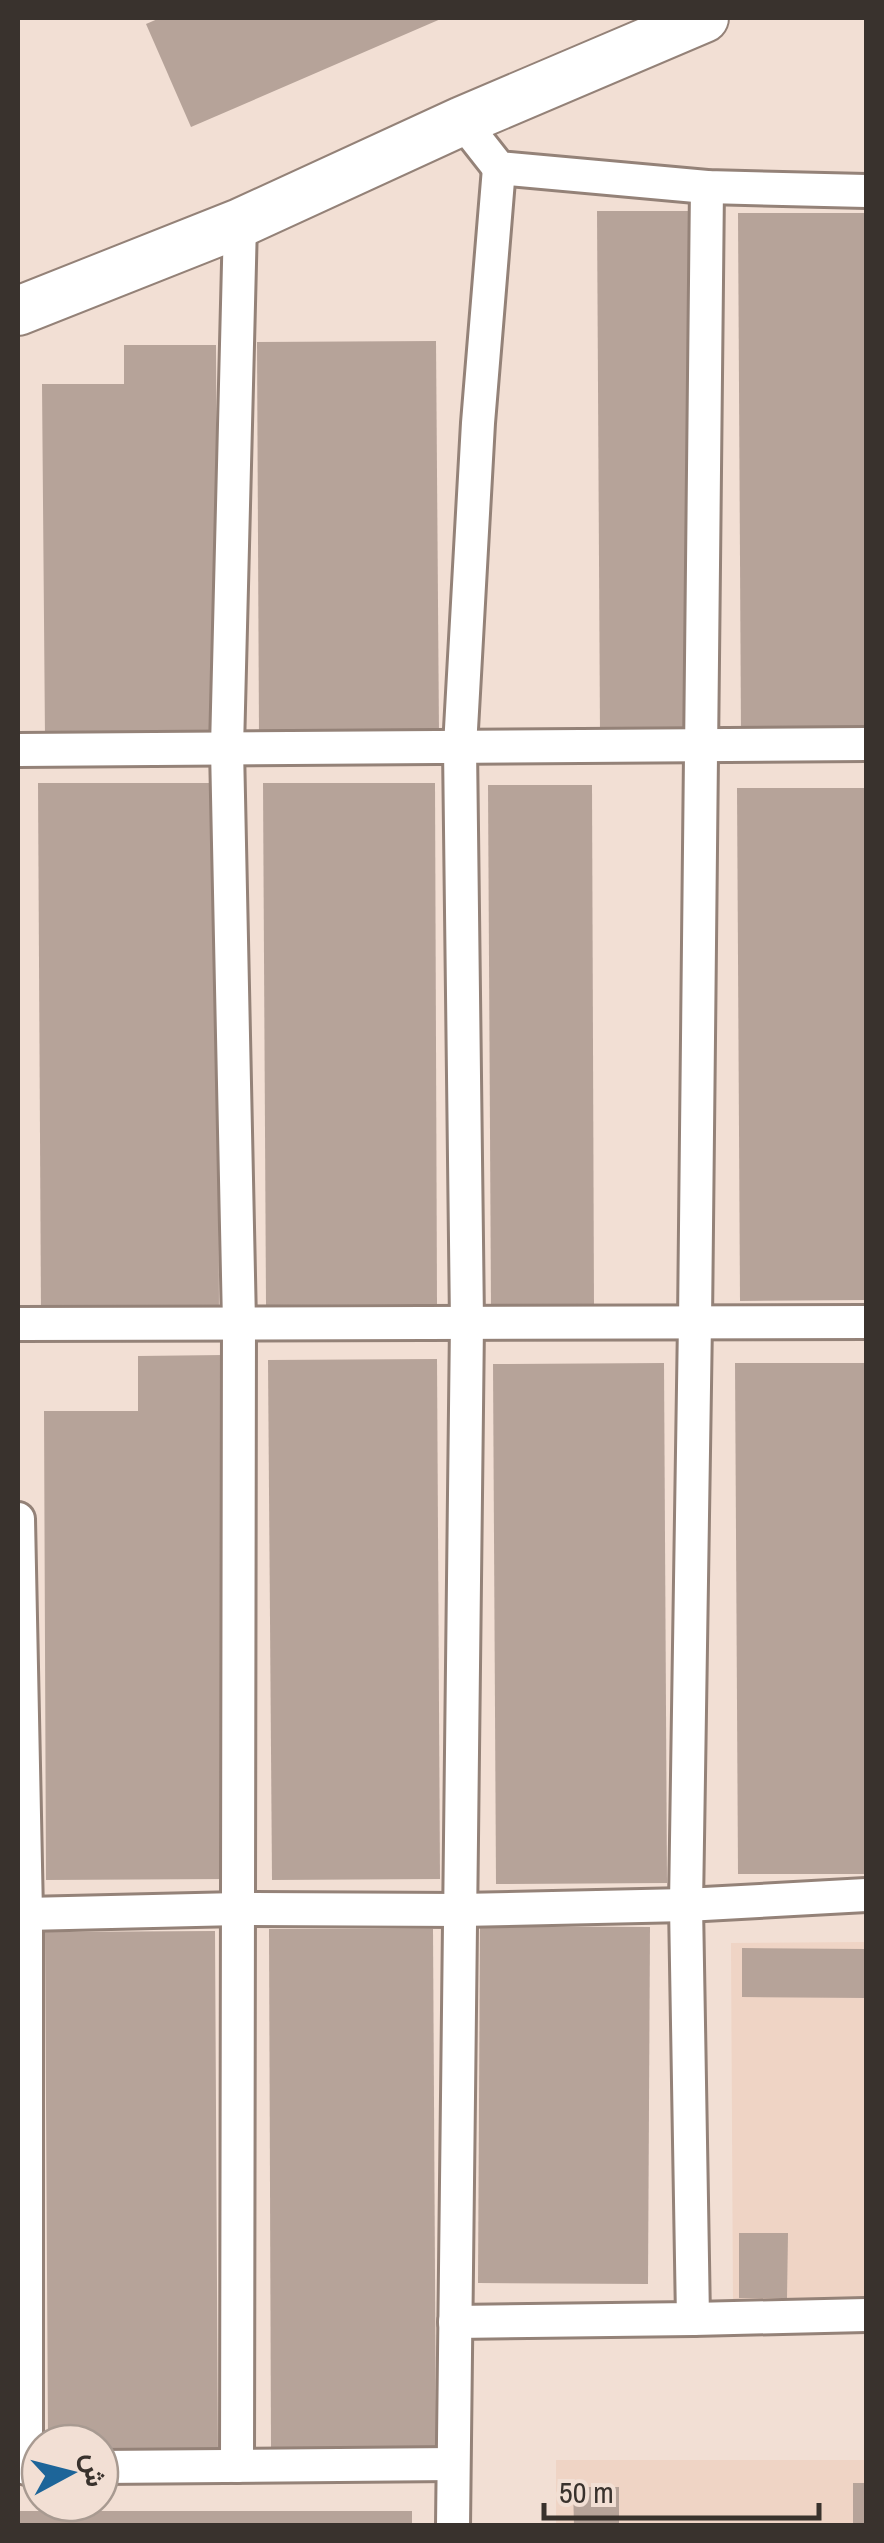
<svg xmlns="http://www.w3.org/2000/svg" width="884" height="2543" font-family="'Archivo Narrow',Vazirmatn,sans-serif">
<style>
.built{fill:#efd4c5}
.building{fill:#b6a399}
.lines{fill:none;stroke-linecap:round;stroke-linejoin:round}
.minor-casing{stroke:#948278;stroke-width:38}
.secondary-casing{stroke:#948278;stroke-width:52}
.minor{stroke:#fff;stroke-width:32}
.secondary{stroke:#fff;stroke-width:48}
</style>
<rect width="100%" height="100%" fill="#f2dfd4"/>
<g class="built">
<polygon points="866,1942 866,2308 733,2309 731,1943"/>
<rect x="556" y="2460" width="310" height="65"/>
</g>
<g class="building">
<polygon points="160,18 443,18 191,127 146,24"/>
<polygon points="597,211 689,211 692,734 600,735"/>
<polygon points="738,213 866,213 866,735 741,735"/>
<polygon points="436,341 439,734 259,735 257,342"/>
<polygon points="124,345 216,345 218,736 45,737 42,384 124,384"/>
<polygon points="38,783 217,783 219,1314 41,1315"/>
<polygon points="263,783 435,783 437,1304 266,1305"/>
<polygon points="488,785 592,785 594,1307 491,1307"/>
<polygon points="737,788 866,788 866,1300 740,1301"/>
<polygon points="224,1355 226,1879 46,1880 44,1411 138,1411 138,1356"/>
<polygon points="437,1359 440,1879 272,1880 268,1360"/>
<polygon points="664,1363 667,1883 496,1884 493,1364"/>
<polygon points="735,1363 866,1363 866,1874 738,1874"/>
<polygon points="480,1926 650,1927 648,2284 478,2283"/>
<polygon points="269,1929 433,1929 436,2447 271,2448"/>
<polygon points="215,1931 218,2459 100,2459 100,2443 48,2443 45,1932"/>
<polygon points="742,1948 866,1949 866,1998 742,1997"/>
<polygon points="739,2233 788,2233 787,2298 739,2298"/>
<rect x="853" y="2483" width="13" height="43"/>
<polygon points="573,2487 619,2487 619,2526 574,2526"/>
<rect x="18" y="2511" width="394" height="15"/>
</g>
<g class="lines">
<g class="minor-casing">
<g id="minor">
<polyline points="462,121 499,168 707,187 866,191"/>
<polyline points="18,750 866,744"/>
<polyline points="18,1324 866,1322"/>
<polyline points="18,1519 26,1914 26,2468"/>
<polyline points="26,1914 238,1909 460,1910 686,1905 866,1895"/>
<polyline points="693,2319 866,2315"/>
<polyline points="455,2322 693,2319 686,1905 695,1322 707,187"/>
<polyline points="237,2466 239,1323 227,748 240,223"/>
<polyline points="100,2467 453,2464"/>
<polyline points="453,2526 467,1323 460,747 478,423 499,168"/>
</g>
</g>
<g class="secondary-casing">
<polyline id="secondary" points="18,311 240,223 462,121 704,18"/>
</g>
<use href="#minor" class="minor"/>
<use href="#secondary" class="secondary"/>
</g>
<rect width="884" height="2543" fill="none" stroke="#39322d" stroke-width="40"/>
<g transform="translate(70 2473) rotate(83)"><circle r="48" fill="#f2dfd4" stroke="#a89a91" stroke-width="2.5"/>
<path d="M0-8L18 38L0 25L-18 38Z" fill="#1d6599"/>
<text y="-15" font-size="28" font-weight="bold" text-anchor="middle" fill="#39322d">ش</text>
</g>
<path d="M544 2503v15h275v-15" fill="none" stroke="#39322d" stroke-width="5"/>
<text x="559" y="2503" font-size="30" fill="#39322d" stroke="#f2dfd4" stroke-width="8" paint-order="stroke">50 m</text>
</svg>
